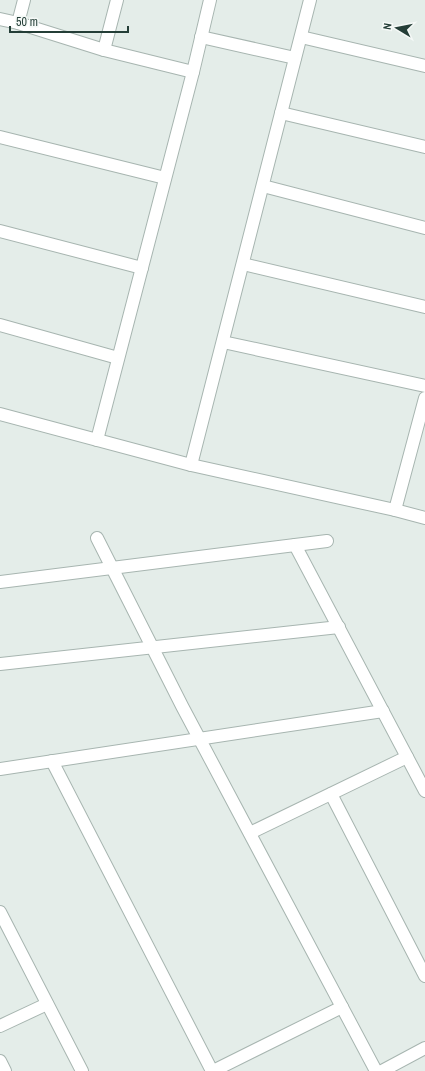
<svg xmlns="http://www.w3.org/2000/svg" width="425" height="1071" font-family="'Archivo Narrow',sans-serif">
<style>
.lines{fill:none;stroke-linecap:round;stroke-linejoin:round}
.minor-casing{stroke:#a7b5b0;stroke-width:14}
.minor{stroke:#fff;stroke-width:12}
</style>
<rect width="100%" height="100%" fill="#e4ede9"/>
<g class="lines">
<g class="minor-casing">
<g id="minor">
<polyline points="0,19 18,23 104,50 193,72"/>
<polyline points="18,23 24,0"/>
<polyline points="201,37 295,58"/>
<polyline points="301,37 425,66"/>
<polyline points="104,50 117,0"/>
<polyline points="281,113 425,147"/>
<polyline points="0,137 165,178"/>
<polyline points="263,186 425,228"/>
<polyline points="0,231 142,268"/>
<polyline points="243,264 425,307"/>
<polyline points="0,325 118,358"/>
<polyline points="223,342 425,386"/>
<polyline points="0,414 191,465 395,510 425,518"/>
<polyline points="97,440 193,72 210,0"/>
<polyline points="191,465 310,0"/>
<polyline points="395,510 425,398"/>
<polyline points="97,538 182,706 376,1071"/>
<polyline points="295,545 425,791"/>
<polyline points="0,582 327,541"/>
<polyline points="0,664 339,627"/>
<polyline points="52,761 212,1071"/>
<polyline points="0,769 383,711"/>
<polyline points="331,794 425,976"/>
<polyline points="250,833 407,757"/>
<polyline points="0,912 82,1071"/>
<polyline points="0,1026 47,1004"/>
<polyline points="0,1061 5,1071"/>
<polyline points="213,1071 342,1007"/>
<polyline points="382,1071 425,1048"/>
</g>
</g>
<use href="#minor" class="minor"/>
</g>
<g transform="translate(397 28) rotate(280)" stroke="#f5f9f7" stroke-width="3" paint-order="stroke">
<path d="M0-3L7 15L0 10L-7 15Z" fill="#243e37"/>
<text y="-6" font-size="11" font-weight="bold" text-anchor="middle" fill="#243e37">N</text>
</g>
<path d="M10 26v6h118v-6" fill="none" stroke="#243e37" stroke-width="2"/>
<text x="16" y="26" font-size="12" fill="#243e37" stroke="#f5f9f7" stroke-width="3" paint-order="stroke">50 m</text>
</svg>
